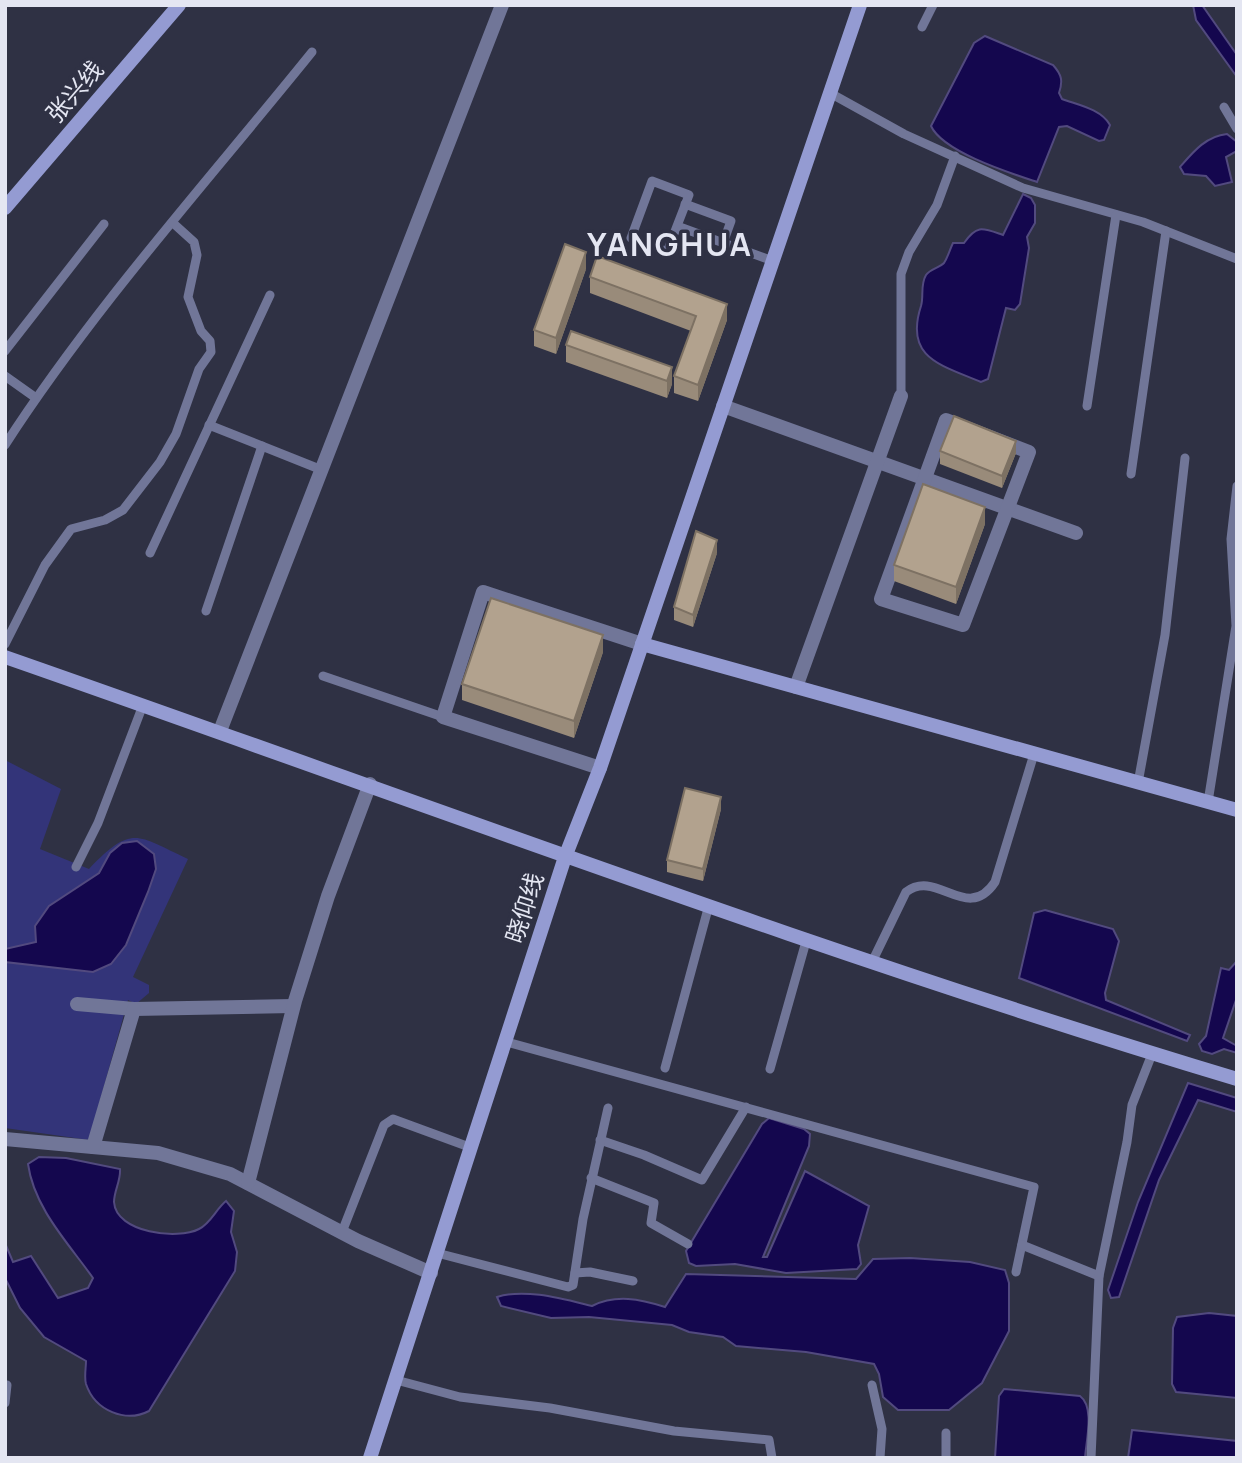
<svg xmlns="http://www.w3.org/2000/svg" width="1242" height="1463" font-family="Manrope,'Noto Sans SC',sans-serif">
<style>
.green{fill:#333479}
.water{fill:#14074e;stroke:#524a7f;stroke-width:2}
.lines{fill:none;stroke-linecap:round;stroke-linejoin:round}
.lane{stroke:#717698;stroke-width:9}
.street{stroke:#717698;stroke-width:14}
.secondary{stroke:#949bd2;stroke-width:14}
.wall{fill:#998b7a}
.shaded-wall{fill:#7d7163}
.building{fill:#b2a28e;stroke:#7d7163;stroke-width:2}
.labels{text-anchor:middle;stroke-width:7;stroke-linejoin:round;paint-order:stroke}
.street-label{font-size:24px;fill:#e4e6f2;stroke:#2f3144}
.district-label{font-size:32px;font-weight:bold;letter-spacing:2px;fill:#e4e6f2;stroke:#2f3144}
</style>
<rect width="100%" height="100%" fill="#2f3144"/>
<path class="green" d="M5,760L61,789L40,849L89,869C133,823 137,836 188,859L133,977L149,985V993L136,1004L128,1000L89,1140L5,1128Z"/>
<g class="water">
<polygon points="1193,5 1202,5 1237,55 1237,77 1196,20"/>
<path d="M985,36L1053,65C1062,75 1063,81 1059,93L1062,99C1078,105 1101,109 1110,125L1104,140L1099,141L1067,126L1059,127L1037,182C1010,173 943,152 931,126L974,43Z"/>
<path d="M1227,134L1237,142V151L1226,157L1232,182L1215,186L1206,176L1184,174L1180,167C1193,152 1206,136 1227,134Z"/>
<path d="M1023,194L1031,198L1035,205V223L1027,237L1029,248L1020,304L1015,310L1006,308L988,379L981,382C941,365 904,358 921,306C924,296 920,285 926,275C930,269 939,268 944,263C948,257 950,249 953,243H964C977,224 983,228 1003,235Z"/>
<polygon points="137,841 154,854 156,869 148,892 126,945 111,964 93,972 5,962 5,949 36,942 35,926 49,906 99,873 110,853 122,843"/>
<polygon points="1045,910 1113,929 1119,941 1105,993 1106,1000 1190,1035 1187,1041 1019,978 1034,913"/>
<polygon points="1237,961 1237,997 1223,1038 1237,1046 1237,1053 1224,1049 1212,1054 1202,1051 1199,1044 1206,1036 1221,968 1229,970"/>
<polygon points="1188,1083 1237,1098 1237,1112 1198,1100 1159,1180 1119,1297 1111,1298 1108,1290 1138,1202"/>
<polygon points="769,1118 804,1129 810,1134 809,1146 763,1257 767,1257 805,1171 869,1206 858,1245 861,1264 857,1269 786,1273 735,1264 696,1266 689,1263 686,1251 762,1124"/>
<path d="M39,1157L66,1158L120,1169C121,1180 114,1191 114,1202C116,1233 178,1240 199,1229C211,1223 216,1209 226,1201L234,1211L231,1232L237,1252L235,1271L149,1411C126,1423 95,1411 86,1384C84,1377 86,1368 86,1361L44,1337L20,1308L5,1278V1243L13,1262L31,1256L58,1298L88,1288L93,1278C69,1244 34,1208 28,1164Z"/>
<path d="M910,1258L970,1262L1005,1270L1009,1283V1331L982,1383L949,1410H898L883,1397L879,1374L874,1364L806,1352L736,1346L723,1337L689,1332L672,1325L589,1317L551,1318L501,1306L497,1297C525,1288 563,1299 592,1306C616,1294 640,1299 665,1307L686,1274L856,1279L873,1259Z"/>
<polygon points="1209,1313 1237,1316 1237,1398 1176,1392 1172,1384 1173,1328 1177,1317"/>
<path d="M1004,1389L1080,1396C1095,1407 1086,1441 1085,1458H995L999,1396Z"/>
<polygon points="1132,1430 1237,1441 1237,1458 1128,1458"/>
</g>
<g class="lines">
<g class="lane">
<polyline points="922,27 933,5"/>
<polyline points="830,93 904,134 1023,188 1143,222 1237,259"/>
<polyline points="1224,107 1237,129"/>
<polyline points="685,204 731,221 723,243"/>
<polyline points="677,226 667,252 631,238 652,181 689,195 677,226 773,261"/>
<polyline points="5,351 104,224"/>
<polyline points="5,376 36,398"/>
<polyline points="901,396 901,274 909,252 937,205 955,156"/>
<polyline points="1087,406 1116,215"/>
<polyline points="209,425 322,470"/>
<path d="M5,445C95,306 208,181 312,52"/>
<polyline points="1131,474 1166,231"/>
<polyline points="150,553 270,295"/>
<polyline points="206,611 262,446"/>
<polyline points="5,644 45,565 71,529 105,520 123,510 160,462 176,434 199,369 211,352 210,341 201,331 188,297 197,255 194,242 173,223"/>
<polyline points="323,676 443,717"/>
<polyline points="1138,783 1165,635 1185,458"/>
<polyline points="1208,802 1236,626 1231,539 1237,486"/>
<polyline points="76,867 98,823 143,705"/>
<path d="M873,960L906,892C937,868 967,924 995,882L1034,754"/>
<polyline points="507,1042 1034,1187 1016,1272"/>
<polyline points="665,1068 709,905"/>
<polyline points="770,1069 807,938"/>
<polyline points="600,1140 644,1155 702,1180 746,1107"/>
<polyline points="591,1178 654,1203 651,1223 688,1244"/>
<polyline points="342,1232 384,1125 393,1119 472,1148"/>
<polyline points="1022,1245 1099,1276"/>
<polyline points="437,1253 568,1287 573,1285 583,1219 608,1108"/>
<polyline points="575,1273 590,1272 633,1281"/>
<polyline points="396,1380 460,1397 550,1408 674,1431 769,1440 772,1458"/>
<polyline points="872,1385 882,1429 880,1458"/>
<polyline points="5,1403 7,1385"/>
<polyline points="946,1458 946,1433"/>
<polyline points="1091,1458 1099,1276 1127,1142 1132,1105 1152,1054"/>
</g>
<g class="street">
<polyline points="723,406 1076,533"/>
<polygon points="946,420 1029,452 963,625 881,599"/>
<polyline points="796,687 901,396"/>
<polyline points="220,731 502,5"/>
<polyline points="600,768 443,717 483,592 642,644"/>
<polyline points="77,1004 134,1009 293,1006"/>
<polyline points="5,1139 158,1153 230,1174 358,1241 431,1273"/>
<polyline points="93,1147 134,1009"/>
<polyline points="248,1183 295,1001 328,896 370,784"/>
</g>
<g class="secondary">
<polyline points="5,208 179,5"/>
<polyline points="642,644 1237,810"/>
<path d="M5,657C415,800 821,954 1237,1079"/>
<polyline points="370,1458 565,857 600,768 860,5"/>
</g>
</g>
<g class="wall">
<polygon points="586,269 556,354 534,346 534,330"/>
<polygon points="590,277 727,320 698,401 674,393 674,376 691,331 590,293"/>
<polygon points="571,331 672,384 667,398 566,362 566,345"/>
<polygon points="940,451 1016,453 1002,488 940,464"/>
<polygon points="985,524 956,604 894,581 894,565"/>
<polygon points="717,553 693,627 674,620 674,607"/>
<polygon points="603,652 574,738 462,700 462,684"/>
<polygon points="721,809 703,881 667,872 667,860"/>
</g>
<g class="shaded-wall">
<polygon points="586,252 586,269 556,354 556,338"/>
<polygon points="727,304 727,320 698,401 698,385"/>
<polygon points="672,367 672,384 667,398 667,381"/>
<polygon points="1016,441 1016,453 1002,488 1002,476"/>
<polygon points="985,507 985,524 956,604 956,587"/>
<polygon points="717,540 717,553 693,627 693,615"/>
<polygon points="603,635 603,652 574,738 574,721"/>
<polygon points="721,797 721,809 703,881 703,869"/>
</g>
<g class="building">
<polygon points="565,244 586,252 556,338 534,330"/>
<polygon points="597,256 727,304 698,385 674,376 696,316 590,277"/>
<polygon points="571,331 672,367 667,381 566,345"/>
<polygon points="954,416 1016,441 1002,476 940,451"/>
<polygon points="923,484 985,507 956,587 894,565"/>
<polygon points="696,531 717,540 693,615 674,607"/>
<polygon points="491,598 603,635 574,721 462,684"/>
<polygon points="685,788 721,797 703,869 667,860"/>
</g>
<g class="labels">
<g class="street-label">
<text transform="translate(75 92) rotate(-49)" y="8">张兴线</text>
<text transform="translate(525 908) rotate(-72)" y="8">晓仰线</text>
</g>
<g class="district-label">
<text x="670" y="256">YANGHUA</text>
</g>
</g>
<rect width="1242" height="1463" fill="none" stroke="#e4e6f2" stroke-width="14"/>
</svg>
